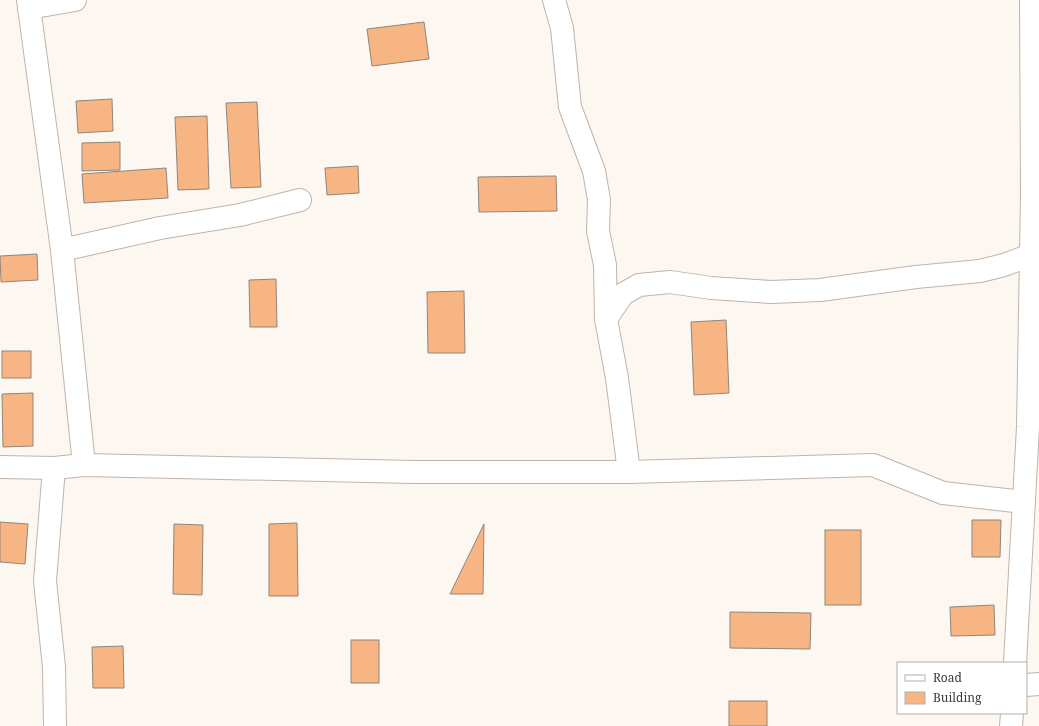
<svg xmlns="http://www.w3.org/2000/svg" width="1039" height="726" font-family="'Noto Serif',serif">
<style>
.building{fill:#f6b582;stroke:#93857a}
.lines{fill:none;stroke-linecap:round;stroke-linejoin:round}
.minor-casing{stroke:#c2b3a8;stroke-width:24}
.minor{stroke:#fff;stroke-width:22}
</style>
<rect width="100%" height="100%" fill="#fdf7f2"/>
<g class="building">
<polygon points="424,22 429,59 372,66 367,29"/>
<polygon points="112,99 113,131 78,133 76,101"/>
<polygon points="257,102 261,187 231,188 226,103"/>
<polygon points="207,116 209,189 178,190 175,117"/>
<polygon points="120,142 120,170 82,171 82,143"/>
<polygon points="358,166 359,193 327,195 325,168"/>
<polygon points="166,168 168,198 84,203 82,174"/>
<polygon points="556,176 557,211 479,212 478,177"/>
<polygon points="37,254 38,280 1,282 0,256"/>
<polygon points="276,279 277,327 250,327 249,280"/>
<polygon points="464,291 465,353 428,353 427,292"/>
<polygon points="726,320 729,393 694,395 691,322"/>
<rect x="2" y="351" width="29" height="27"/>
<polygon points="33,393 33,446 3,447 2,394"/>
<polygon points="972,520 1001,520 1000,557 972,557"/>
<polygon points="0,522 28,524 25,564 0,562"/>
<polygon points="297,523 298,596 269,596 269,524"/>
<polygon points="174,524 203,525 202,595 173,594"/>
<polygon points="484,524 483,594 450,594"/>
<rect x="825" y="530" width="36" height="75"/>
<polygon points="994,605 995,635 951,636 950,607"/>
<polygon points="730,612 811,613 810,649 730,648"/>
<rect x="351" y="640" width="28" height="43"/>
<polygon points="123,646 124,688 93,688 92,647"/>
<rect x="729" y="701" width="38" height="25"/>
</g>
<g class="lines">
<g class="minor-casing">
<g id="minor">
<polyline points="28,0 62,250 84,465"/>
<polyline points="554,0 562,28 570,107 594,171 599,200 598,231 605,265 606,319 617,378 629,472"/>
<polyline points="29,8 75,0"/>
<polyline points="62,250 160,228 240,215 300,200"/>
<polyline points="606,319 623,294 639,285 670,282 711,288 771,292 820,290 916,277 980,271 1004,265 1031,255"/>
<polyline points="0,467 54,468 84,465 414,472 629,472 873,465 943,493 1024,502"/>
<polyline points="54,468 45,581 54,667 55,726"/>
<polyline points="1015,663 1028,427 1032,195 1031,0"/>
<polyline points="1026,685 1039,684"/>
<polyline points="1011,726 1012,713"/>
</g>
</g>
<use href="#minor" class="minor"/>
</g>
<rect x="897" y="662" width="130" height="52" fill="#ffffff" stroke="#b3b0ae"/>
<rect x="905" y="675" width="20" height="6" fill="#ffffff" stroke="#b3b0ae"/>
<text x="933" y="682" font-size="12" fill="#403a35">Road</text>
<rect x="905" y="692" width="20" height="12" fill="#f6b582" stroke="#b3b0ae"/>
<text x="933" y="702" font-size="12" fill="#403a35">Building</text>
</svg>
